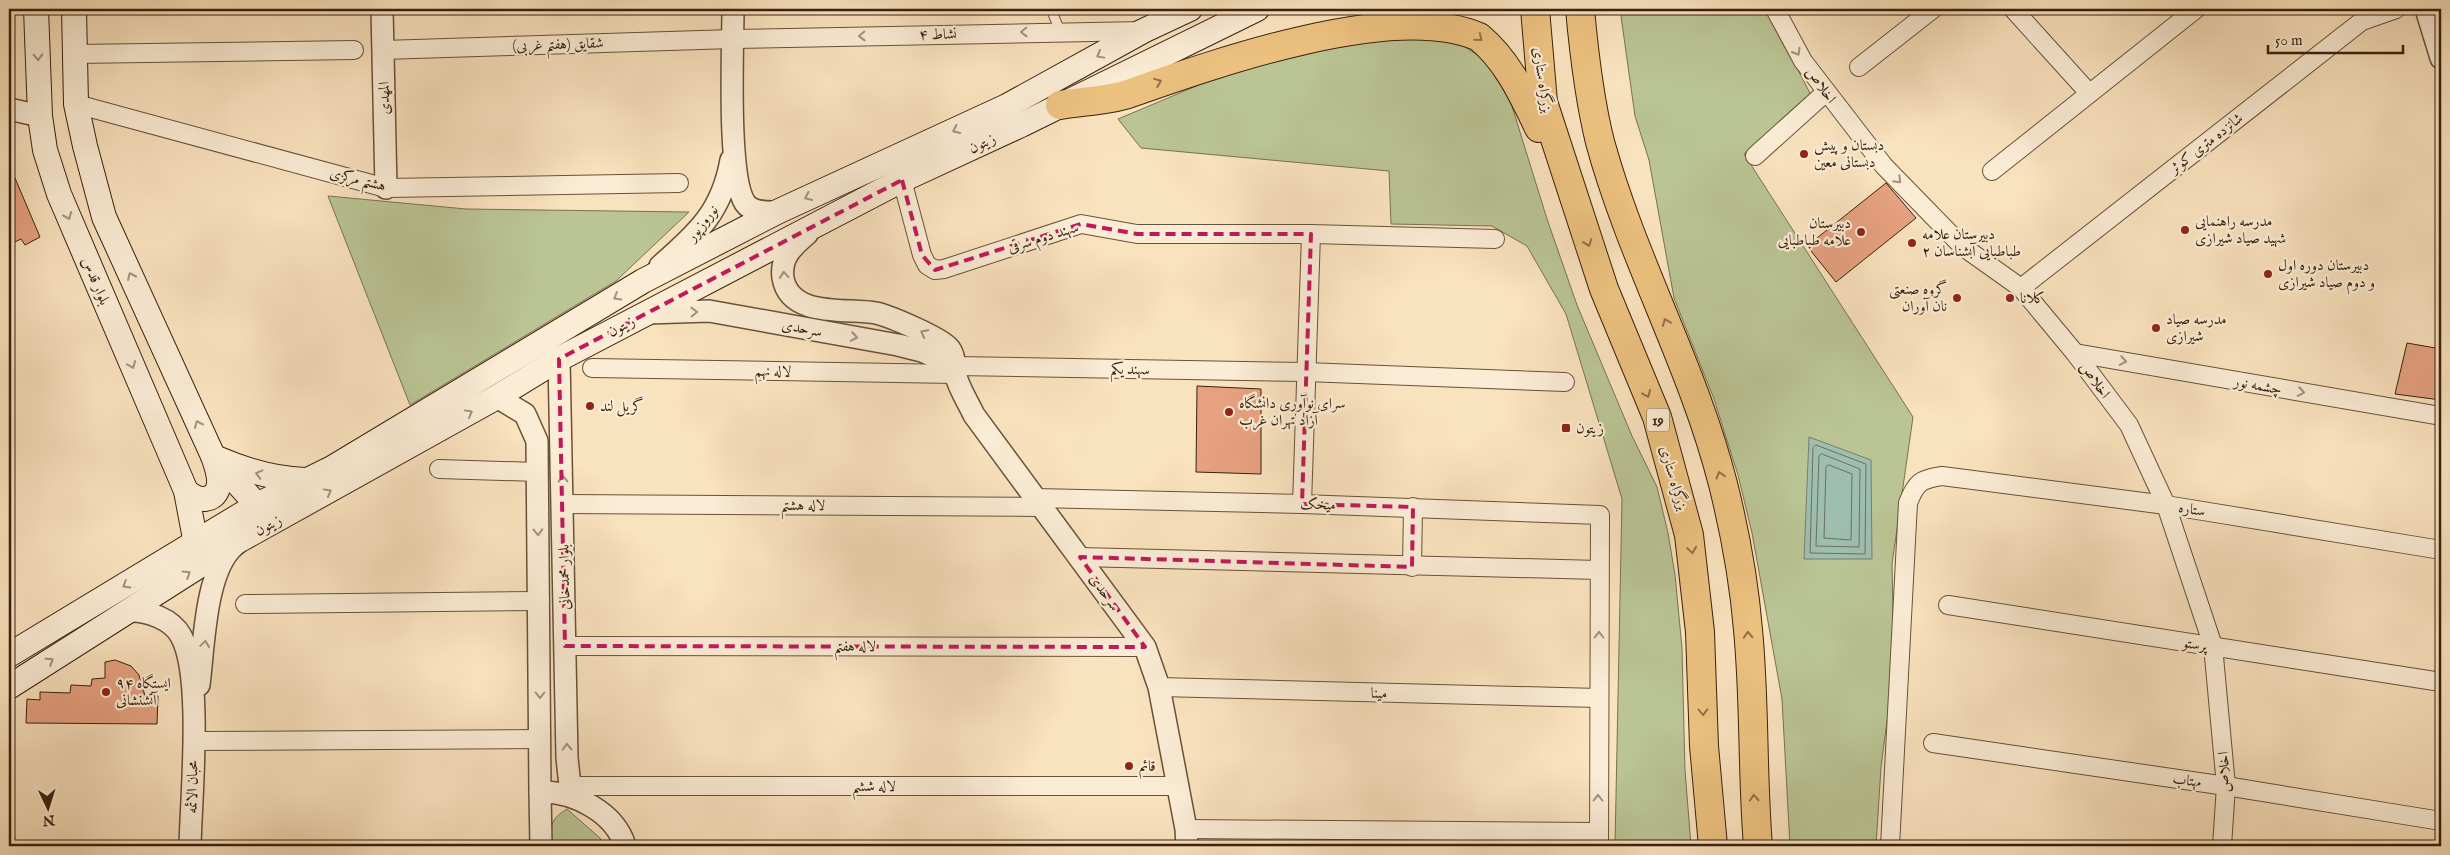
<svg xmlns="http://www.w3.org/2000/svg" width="2450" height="855" font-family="'IM FELL English',Amiri,serif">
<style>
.green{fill:#bac494;stroke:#797250}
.water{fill:#9ebeb0;stroke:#757f6e}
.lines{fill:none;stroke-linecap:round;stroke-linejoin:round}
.shore{stroke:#6b705e;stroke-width:1}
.building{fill:#e7a181;stroke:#38210c}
.service-casing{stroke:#685138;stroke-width:11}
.minor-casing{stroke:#685138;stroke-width:20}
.tertiary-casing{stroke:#685138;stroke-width:24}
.secondary-casing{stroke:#38210c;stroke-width:26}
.trunk-casing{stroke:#38210c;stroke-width:30}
.service{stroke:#fbecd5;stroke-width:9}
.minor{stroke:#fbecd5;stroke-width:18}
.tertiary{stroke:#fbecd5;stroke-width:21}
.secondary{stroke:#fbecd5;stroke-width:24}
.trunk{stroke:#ecc17f;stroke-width:28}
.oneway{stroke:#a3917b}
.oneway2{stroke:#927146}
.marked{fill:none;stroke:#c2185b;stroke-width:4;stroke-dasharray:10 6;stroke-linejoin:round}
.poi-dot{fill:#8f2418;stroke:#fbecd5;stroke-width:2}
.labels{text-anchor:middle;stroke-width:4.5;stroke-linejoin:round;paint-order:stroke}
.shield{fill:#fbecd5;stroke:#725e48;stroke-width:1}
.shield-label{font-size:14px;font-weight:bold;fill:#38210c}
.street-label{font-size:15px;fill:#38210c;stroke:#fbecd5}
.poi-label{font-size:15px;fill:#38210c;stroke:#fbecd5;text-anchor:start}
</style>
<rect width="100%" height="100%" fill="#f9e2be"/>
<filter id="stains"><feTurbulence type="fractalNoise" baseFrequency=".004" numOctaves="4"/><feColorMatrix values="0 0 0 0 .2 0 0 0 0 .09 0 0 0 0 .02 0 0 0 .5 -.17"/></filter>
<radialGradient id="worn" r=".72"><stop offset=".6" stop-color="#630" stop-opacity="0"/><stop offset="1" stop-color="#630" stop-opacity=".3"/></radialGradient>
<g class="green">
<polygon points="1620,9 1766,9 1812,97 1744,154 1913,417 1892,564 1894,668 1881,767 1876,846 1790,846 1782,699 1752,533 1738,475 1714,399 1674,298 1649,160 1635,116"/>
<polygon points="1344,36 1453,39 1482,58 1506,87 1547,219 1577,305 1632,436 1657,487 1668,533 1675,575 1682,648 1685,770 1691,846 1615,846 1622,499 1566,314 1527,246 1492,226 1391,224 1389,171 1141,148 1118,119 1258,60"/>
<polygon points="328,196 466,209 689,212 616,281 410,405"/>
<path d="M567,809L600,838L603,846H551C551,826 549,820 567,809Z"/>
</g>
<polygon class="water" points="1809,437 1871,460 1872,559 1804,559"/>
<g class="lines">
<g class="shore">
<polygon points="1816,445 1866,464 1865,554 1810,553 1813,448"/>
<polygon points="1822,454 1860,469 1859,547 1816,546 1819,456"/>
<polygon points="1829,465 1852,474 1851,540 1824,538 1826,467"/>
</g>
</g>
<g class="building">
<polygon points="9,164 40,237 25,245 21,239 9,245"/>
<polygon points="1886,183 1916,218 1836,282 1807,246"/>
<polygon points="2407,343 2441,349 2441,400 2395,394"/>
<polygon points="1197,386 1261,389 1261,474 1196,472"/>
<polygon points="115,660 131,666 139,675 145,696 158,696 157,724 26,723 27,699 40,700 40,692 70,693 71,685 91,686 92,679 105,678 105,662"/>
</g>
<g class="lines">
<g class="service-casing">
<polyline id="service" points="1051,9 1060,31"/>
</g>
<g class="minor-casing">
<g id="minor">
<polyline points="1775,9 1803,61 1884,166 1962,246 2021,288 2075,353 2129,425 2166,505 2213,646 2226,786 2222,846"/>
<polyline points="2013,9 2089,93"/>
<polyline points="383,50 733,39 1142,31"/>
<polyline points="74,54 354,50"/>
<polyline points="1859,67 1933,9"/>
<polyline points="76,104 386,188 679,183"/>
<polyline points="1755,156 1826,92"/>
<polyline points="1992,171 2196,9"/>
<polyline points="902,180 922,255 927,265 935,270 944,269 1081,224 1137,234 1311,234 1495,239"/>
<polyline points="2021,288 2362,21 2396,9"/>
<polyline points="2075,353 2441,416"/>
<polyline points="955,366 1306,372 1565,382"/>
<polyline points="592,368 955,374"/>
<polyline points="439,469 537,472"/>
<polyline points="1036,498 1302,504 1600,515 1599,846"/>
<polyline points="563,504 1042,507"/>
<polyline points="1302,504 1311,234"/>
<polyline points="1080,557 1599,570"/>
<polyline points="1412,567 1413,507"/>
<polyline points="245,604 540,601"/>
<polyline points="1948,605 2441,682"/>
<polyline points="565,646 1145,647"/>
<polyline points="1159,687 1599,698"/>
<polyline points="193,741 540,739"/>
<polyline points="1933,743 2226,786 2441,821"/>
<polyline points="570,786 1178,786"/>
<polyline points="1186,829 1598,832"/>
<path d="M1890,846L1908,503C1916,482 1921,479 1942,476L2166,505L2441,550"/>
</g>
</g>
<g class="tertiary-casing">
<g id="tertiary">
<polyline points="382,9 386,188"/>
<path d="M733,9C733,47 727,176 745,203C752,213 766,212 777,212"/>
<polyline points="2426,9 2441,58"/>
<polyline points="9,109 40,116"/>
<path d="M807,234C793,246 780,257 783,278C790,318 846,308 876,313C890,316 938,337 948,347C955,354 954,364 955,373C958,387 968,402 974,415L1145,647L1159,687L1186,829L1187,846"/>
<path d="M660,266C698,233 722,211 731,160"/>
<polyline points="647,313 709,311 898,345 922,351 955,366"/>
<polyline points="559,359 567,758 571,795"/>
<polyline points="497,397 525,414 537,441 540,792"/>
<path d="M128,611C147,610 172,619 181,636C203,675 191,798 190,846"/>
<path d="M199,685C204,646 205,571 234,546"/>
<path d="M541,846L540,792C573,791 615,812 625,846"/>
</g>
</g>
<g class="secondary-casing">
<g id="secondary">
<polyline points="36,9 40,116 45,150 59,194 186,491 196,544"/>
<polyline points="74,9 76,104 85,146 104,217 213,456 257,505 264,519"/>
<path d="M219,459C247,471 274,479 305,480"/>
<path d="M186,491C198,502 216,503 219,484C220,475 216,465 213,456"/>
<polyline points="9,655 257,505 332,468 643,281 777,212 1007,106 1143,31 1190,9"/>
<polyline points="9,687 240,540 497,397 559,359 902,180 1021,125 1257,9"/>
</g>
</g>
<g class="trunk-casing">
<g id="trunk">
<polyline points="1535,9 1543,102 1604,289 1657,417 1689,535 1700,632 1704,746 1713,846"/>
<path d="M1580,9C1584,53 1589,98 1600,142C1632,259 1693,366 1723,484C1735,532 1744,581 1748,630C1755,701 1752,774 1758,846"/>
<path d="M1060,105C1082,101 1107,101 1128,94C1216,63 1394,0 1479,37C1508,61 1523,95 1539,128"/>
</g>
</g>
<use href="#service" class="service"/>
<use href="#minor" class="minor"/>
<use href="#tertiary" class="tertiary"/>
<use href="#secondary" class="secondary"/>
<use href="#trunk" class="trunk"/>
</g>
<defs><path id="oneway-chevron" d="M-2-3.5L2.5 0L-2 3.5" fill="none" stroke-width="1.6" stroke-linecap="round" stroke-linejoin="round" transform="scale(1.25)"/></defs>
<g class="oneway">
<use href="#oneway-chevron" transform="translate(1024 32) rotate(179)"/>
<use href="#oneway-chevron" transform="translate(862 36) rotate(179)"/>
<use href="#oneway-chevron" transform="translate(1797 52) rotate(60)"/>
<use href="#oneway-chevron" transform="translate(1100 55) rotate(151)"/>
<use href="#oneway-chevron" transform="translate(38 57) rotate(88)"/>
<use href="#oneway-chevron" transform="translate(956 130) rotate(155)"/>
<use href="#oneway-chevron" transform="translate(1898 180) rotate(45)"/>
<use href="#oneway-chevron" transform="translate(808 197) rotate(155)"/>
<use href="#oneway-chevron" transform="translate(68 216) rotate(67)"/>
<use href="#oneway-chevron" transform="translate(784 275) rotate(-95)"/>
<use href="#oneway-chevron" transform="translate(131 276) rotate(-114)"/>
<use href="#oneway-chevron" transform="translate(617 297) rotate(149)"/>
<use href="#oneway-chevron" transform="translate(694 312) rotate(-1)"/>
<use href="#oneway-chevron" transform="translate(924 333) rotate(-153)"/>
<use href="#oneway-chevron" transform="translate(854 337) rotate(10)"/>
<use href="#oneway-chevron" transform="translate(2123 361) rotate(10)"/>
<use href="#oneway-chevron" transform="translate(132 365) rotate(67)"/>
<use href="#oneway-chevron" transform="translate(2301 392) rotate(10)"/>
<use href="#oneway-chevron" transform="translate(469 413) rotate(-29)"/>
<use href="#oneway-chevron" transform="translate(198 424) rotate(-114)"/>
<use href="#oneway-chevron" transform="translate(259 474) rotate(-165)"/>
<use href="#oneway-chevron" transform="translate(563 479) rotate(-92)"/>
<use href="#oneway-chevron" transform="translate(328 492) rotate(-29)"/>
<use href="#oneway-chevron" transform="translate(538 532) rotate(89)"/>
<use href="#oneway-chevron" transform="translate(187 574) rotate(-32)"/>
<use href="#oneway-chevron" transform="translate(126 585) rotate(149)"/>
<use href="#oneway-chevron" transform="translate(1599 635) rotate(-90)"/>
<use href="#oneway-chevron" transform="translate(205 644) rotate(-82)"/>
<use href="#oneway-chevron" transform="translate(50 661) rotate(-33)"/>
<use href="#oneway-chevron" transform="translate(540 695) rotate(90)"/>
<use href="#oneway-chevron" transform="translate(567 747) rotate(-91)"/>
<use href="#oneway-chevron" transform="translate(1598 798) rotate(-90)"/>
</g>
<g class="oneway2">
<use href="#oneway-chevron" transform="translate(1479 38) rotate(39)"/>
<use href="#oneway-chevron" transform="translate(1158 82) rotate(-22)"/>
<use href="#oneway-chevron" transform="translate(1588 243) rotate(71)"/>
<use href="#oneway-chevron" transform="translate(1666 322) rotate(-112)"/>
<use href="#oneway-chevron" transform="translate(1647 394) rotate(68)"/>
<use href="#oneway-chevron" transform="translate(1720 475) rotate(-107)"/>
<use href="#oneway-chevron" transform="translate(1692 550) rotate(82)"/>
<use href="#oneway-chevron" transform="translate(1748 635) rotate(-93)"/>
<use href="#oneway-chevron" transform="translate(1703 712) rotate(88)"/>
<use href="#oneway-chevron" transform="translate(1754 798) rotate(-93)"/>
</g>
<path class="marked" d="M902,180L922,255L935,270L1081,224L1137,234H1311L1302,504L1413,507L1412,567L1080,557L1145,647L565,646L559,359Z"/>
<g class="poi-dot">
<circle cx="1804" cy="154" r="5"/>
<circle cx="2185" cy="230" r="5"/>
<circle cx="1861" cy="232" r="5"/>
<circle cx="1912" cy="243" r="5"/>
<circle cx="2268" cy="274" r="5"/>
<circle cx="1957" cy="298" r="5"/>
<circle cx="2010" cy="298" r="5"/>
<circle cx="2156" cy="328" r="5"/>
<circle cx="590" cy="406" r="5"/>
<circle cx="1229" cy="412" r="5"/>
<rect x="1561" y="423" width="10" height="10" rx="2.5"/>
<circle cx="106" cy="692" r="5"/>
<circle cx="1129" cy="766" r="5"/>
</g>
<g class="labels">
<rect class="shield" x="1647" y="408.5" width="22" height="23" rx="4"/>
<g class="shield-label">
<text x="1658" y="425">19</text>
</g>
<g class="street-label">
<text transform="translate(938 34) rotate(-1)" y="5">نشاط ۴</text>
<text transform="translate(558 44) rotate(-2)" y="5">شقایق (هفتم غربی)</text>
<text transform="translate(1543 80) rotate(82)" y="5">بزرگراه ستاری</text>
<text transform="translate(1821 85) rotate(53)" y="5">اخلاص</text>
<text transform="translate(384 98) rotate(-91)" y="5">المهدی</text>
<text transform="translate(982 143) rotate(-25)" y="5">زیتون</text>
<text transform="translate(2206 143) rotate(-38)" y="5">شانزده متری کوثر</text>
<text transform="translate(358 179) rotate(14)" y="5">هشتم مرکزی</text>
<text transform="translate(702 223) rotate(-52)" y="5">نوروزپور</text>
<text transform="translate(1043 237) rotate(-17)" y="5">سهند دوم شرقی</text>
<text transform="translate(96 281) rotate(67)" y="5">بلوار قدس</text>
<text transform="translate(621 326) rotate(-28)" y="5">زیتون</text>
<text transform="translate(802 328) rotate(10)" y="5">سرحدی</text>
<text transform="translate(1130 369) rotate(1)" y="5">سهند يكم</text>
<text transform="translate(773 371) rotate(1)" y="5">لاله نهم</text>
<text transform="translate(2095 380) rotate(53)" y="5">اخلاص</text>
<text transform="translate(2258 385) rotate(10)" y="5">چشمه نور</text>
<text transform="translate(1674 478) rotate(74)" y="5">بزرگراه ستاری</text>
<text transform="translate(1318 504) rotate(2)" y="5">میخک</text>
<text x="803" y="510">لاله هشتم</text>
<text transform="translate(2192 509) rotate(9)" y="5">ستاره</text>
<text transform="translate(268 525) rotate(-28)" y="5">زیتون</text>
<text transform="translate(564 577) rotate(-91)" y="5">بلوار محمدخانی</text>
<text transform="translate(1105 592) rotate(54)" y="5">سرحدی</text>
<text transform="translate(2195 644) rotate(9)" y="5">پرستو</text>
<text x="855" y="651">لاله هفتم</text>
<text transform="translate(1379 693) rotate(2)" y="5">مینا</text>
<text transform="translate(2224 772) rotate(-93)" y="5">اخلاص</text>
<text transform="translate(2187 780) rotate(8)" y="5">مهتاب</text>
<text x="874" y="791">لاله ششم</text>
<text transform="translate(192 787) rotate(-89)" y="5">محبان الائمه</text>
</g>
<g class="poi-label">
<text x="1814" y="150">دبستان و پیش<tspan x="1814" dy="17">دبستانی معین</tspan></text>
<text x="2195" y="226">مدرسه راهنمايی<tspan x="2195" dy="17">شهيد صياد شيرازی</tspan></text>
<text x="1851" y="228" text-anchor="end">دبیرستان<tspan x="1851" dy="17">علامه طباطبایی</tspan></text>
<text x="1922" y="239">دبیرستان علامه<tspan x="1922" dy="17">طباطبایی آبشناسان ۲</tspan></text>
<text x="2278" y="270">دبیرستان دوره اول‌<tspan x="2278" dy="17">و دوم صیاد شیرازی</tspan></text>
<text x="1947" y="294" text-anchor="end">گروه صنعتی<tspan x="1947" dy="17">نان آوران</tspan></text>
<text x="2020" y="303">کلانا</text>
<text x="2166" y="324">مدرسه صیاد<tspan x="2166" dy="17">شیرازی</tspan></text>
<text x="1239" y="408">سرای نوآوری دانشگاه<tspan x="1239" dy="17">آزاد تهران غرب</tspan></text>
<text x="600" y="411">گریل لند</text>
<text x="1576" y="433">زیتون</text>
<text x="116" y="688">ایستگاه ۹۴<tspan x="116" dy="17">آتشنشانی</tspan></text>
<text x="1139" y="771">قائم</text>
</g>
</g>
<rect width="2450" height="855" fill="none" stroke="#f9e2be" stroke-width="30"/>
<rect x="10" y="10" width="2430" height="835" fill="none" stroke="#38210c" stroke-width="2.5"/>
<rect x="15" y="15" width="2420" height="825" fill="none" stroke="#38210c"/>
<g transform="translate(48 808) rotate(176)" stroke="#fbecd5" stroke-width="4" paint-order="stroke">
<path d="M0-4L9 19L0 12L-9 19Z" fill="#38210c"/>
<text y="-8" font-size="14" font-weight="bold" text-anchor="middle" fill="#38210c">N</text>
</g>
<path d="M2268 45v8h135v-8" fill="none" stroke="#38210c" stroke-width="2.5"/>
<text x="2275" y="45" font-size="15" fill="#38210c" stroke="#fbecd5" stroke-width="4" paint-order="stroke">50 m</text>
<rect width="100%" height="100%" filter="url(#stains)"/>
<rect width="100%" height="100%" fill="url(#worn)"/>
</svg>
